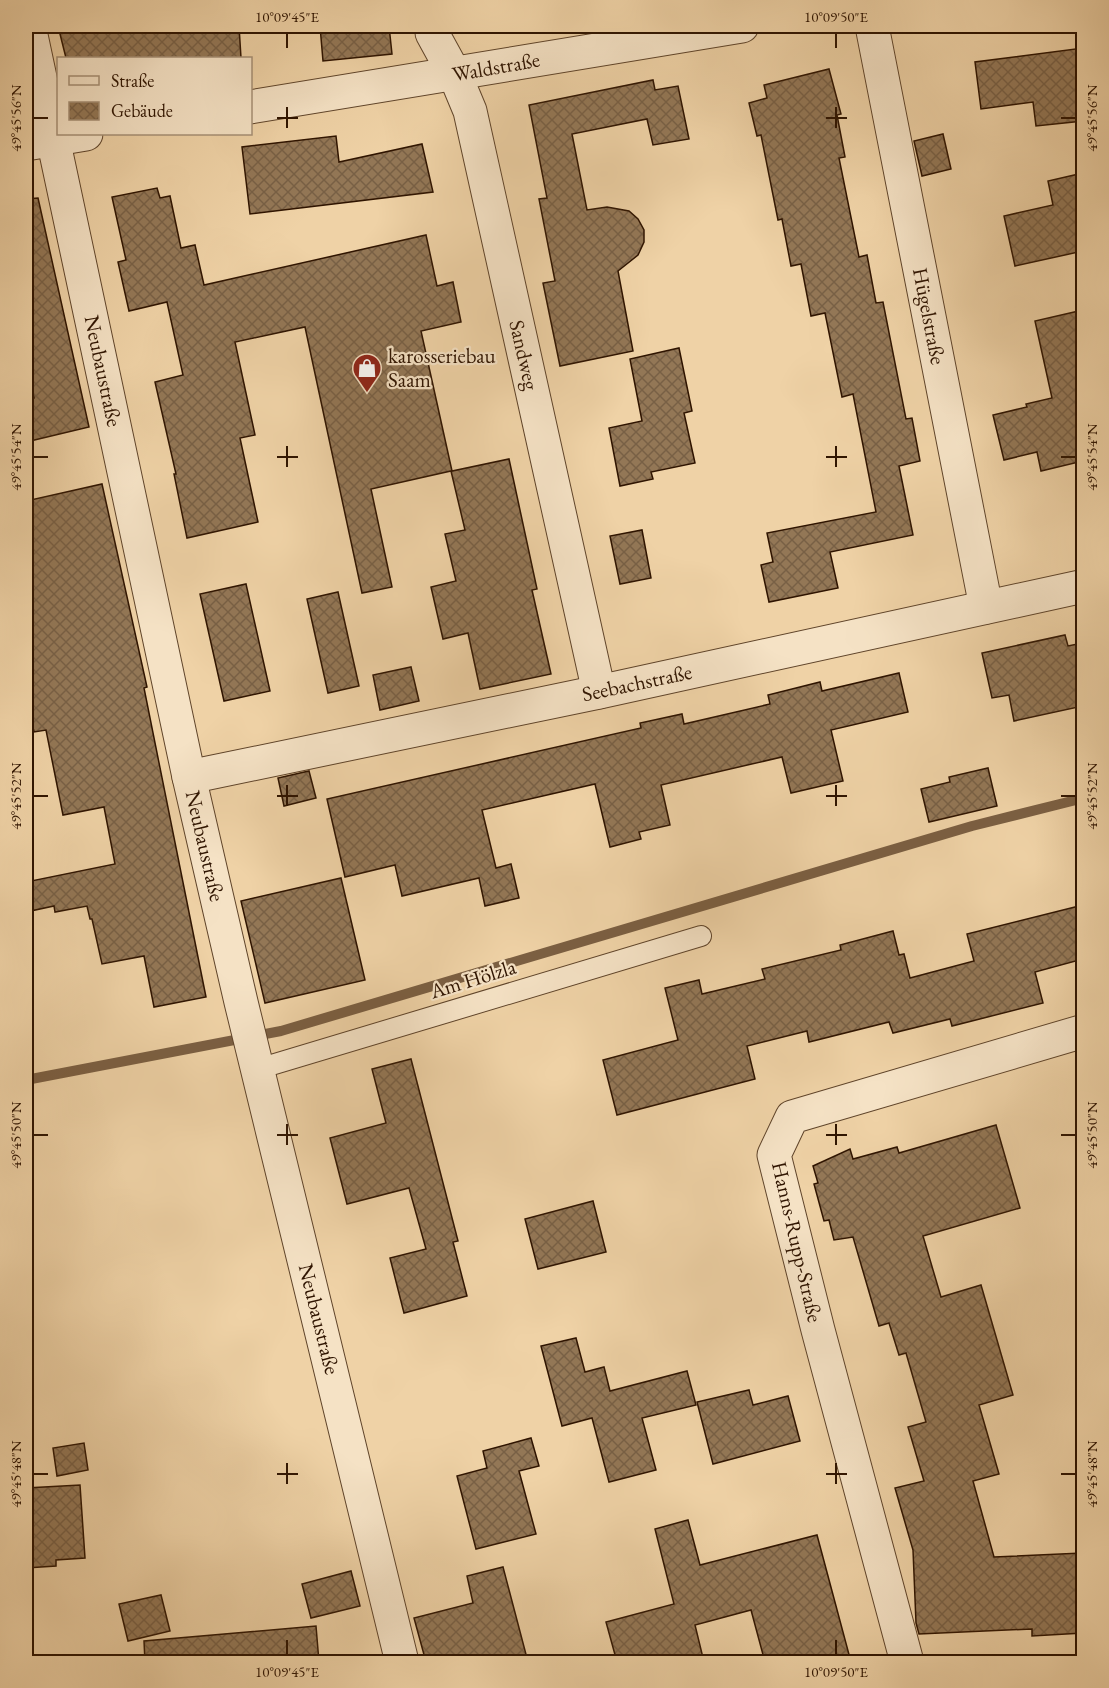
<svg xmlns="http://www.w3.org/2000/svg" width="1109" height="1688" font-family="'EB Garamond',serif">
<style>
.lines{fill:none;stroke-linecap:round;stroke-linejoin:round}
.stream{stroke:#7b5f42;stroke-width:10}
.building{fill:url(#building-cross-hatch);stroke:#2f1400;stroke-width:1.5}
.lane-casing{stroke:#5f442a;stroke-width:22}
.street-casing{stroke:#5f442a;stroke-width:35}
.lane{stroke:#f5e2c5;stroke-width:20}
.street{stroke:#f5e2c5;stroke-width:33}
.ticks{fill:none;stroke:#2f1400;stroke-width:2}
.labels{text-anchor:middle;stroke-width:4.5;stroke-linejoin:round;paint-order:stroke}
.street-label{font-size:21px;fill:#2f1400;stroke:#f5e2c5}
.poi-label{font-size:21px;fill:#2f1400;stroke:#f5e2c5;text-anchor:start}
.neatline{fill:none;stroke:#2f1400;stroke-width:2}
.ticks-label{font-size:15px;text-anchor:middle;fill:#2f1400}
</style>
<defs>
<pattern id="building-cross-hatch" width="8" height="8" patternUnits="userSpaceOnUse" patternTransform="scale(1.5)"><rect width="8" height="8" fill="#937756"/><path d="M0 0l8 8M0 8l8-8" fill="none" stroke="#786045"/></pattern>
</defs>
<rect width="100%" height="100%" fill="#efd2a6"/>
<filter id="stains"><feTurbulence type="fractalNoise" baseFrequency=".00333" numOctaves="4"/><feColorMatrix values="0 0 0 0 .2 0 0 0 0 .09 0 0 0 0 .02 0 0 0 .5 -.17"/></filter>
<radialGradient id="worn" r=".72"><stop offset=".6" stop-color="#630" stop-opacity="0"/><stop offset="1" stop-color="#630" stop-opacity=".3"/></radialGradient>
<g class="lines">
<polyline class="stream" points="26,1080 281,1031 972,826 1084,798"/>
</g>
<g class="building">
<polygon points="58,26 239,26 241,58 66,58"/>
<polygon points="320,26 389,26 392,54 323,61"/>
<polygon points="1083,48 1083,121 1036,126 1033,102 981,109 975,62"/>
<polygon points="829,69 841,114 837,115 845,157 839,158 859,257 867,255 876,303 883,302 906,419 912,418 920,461 899,466 913,535 830,552 838,588 769,602 761,565 773,562 767,533 876,512 853,394 842,397 825,313 811,316 801,264 791,266 782,219 778,220 761,135 757,136 749,103 767,98 764,85"/>
<polygon points="653,80 655,90 678,86 689,139 653,145 647,119 572,134 587,210 607,207 629,211 638,219 644,230 644,242 638,255 618,271 633,351 560,366 543,283 555,281 539,199 547,198 529,105"/>
<polygon points="943,134 951,169 922,176 914,141"/>
<polygon points="336,136 339,162 422,144 433,192 250,214 242,147"/>
<polygon points="1083,173 1083,251 1015,266 1004,216 1053,205 1048,181"/>
<polygon points="157,188 160,198 170,196 181,248 195,245 204,285 426,235 437,286 453,282 461,322 421,331 452,471 509,459 537,589 532,590 551,674 480,689 468,633 443,639 431,587 456,581 445,534 465,530 451,471 371,489 392,587 362,593 305,327 235,342 255,435 240,438 258,522 187,538 174,474 176,474 155,382 183,375 167,302 129,311 118,262 126,260 112,197"/>
<polygon points="38,198 89,427 26,442 26,400 34,398 26,360 26,199"/>
<polygon points="1083,310 1083,461 1041,471 1037,452 1004,460 993,415 1027,407 1026,404 1052,398 1035,321"/>
<polygon points="679,348 692,411 684,413 695,463 651,472 653,479 620,486 609,428 642,421 630,359"/>
<polygon points="102,484 147,687 144,688 206,997 154,1007 144,956 102,964 92,919 90,919 87,906 55,912 54,906 26,912 26,882 115,864 104,807 63,815 46,730 34,732 32,724 26,725 26,501"/>
<polygon points="642,530 651,578 620,584 610,536"/>
<polygon points="246,584 270,691 224,701 200,594"/>
<polygon points="338,592 359,686 328,693 307,599"/>
<polygon points="1065,635 1068,646 1083,643 1083,706 1014,721 1009,695 992,698 982,653"/>
<polygon points="411,667 419,701 380,710 373,675"/>
<polygon points="899,673 908,712 831,730 843,781 791,793 782,757 661,785 670,825 639,832 641,839 610,847 595,784 482,810 496,868 511,864 519,898 485,906 479,878 402,896 395,865 345,877 327,799 641,728 640,723 682,714 684,724 770,704 768,695 820,682 822,691"/>
<polygon points="988,768 997,806 929,822 921,789 950,782 949,777"/>
<polygon points="309,771 316,798 284,806 278,778"/>
<polygon points="341,878 365,980 265,1003 241,901"/>
<polygon points="1083,905 1083,959 1035,972 1043,1003 952,1026 950,1019 893,1033 889,1022 809,1042 807,1031 747,1046 755,1079 617,1115 603,1060 678,1040 665,988 699,980 702,994 765,979 762,969 841,950 840,945 893,931 899,955 904,954 910,978 974,961 967,934"/>
<polygon points="411,1059 458,1241 453,1242 467,1296 404,1313 390,1258 426,1249 409,1188 347,1204 330,1138 386,1123 372,1069"/>
<polygon points="996,1125 1020,1208 923,1236 941,1297 981,1285 1013,1395 979,1405 999,1474 973,1481 994,1557 1082,1553 1083,1633 1032,1636 1032,1629 919,1634 916,1623 913,1550 895,1488 924,1481 908,1427 926,1422 906,1353 899,1355 889,1323 879,1326 853,1237 834,1240 829,1220 824,1221 814,1184 818,1183 813,1166 850,1149 853,1159 897,1147 899,1153"/>
<polygon points="593,1201 606,1252 538,1269 525,1219"/>
<polygon points="576,1338 585,1372 604,1367 610,1391 687,1371 696,1405 642,1418 656,1470 609,1482 592,1418 562,1426 541,1346"/>
<polygon points="749,1390 753,1405 788,1396 800,1441 713,1464 697,1402"/>
<polygon points="531,1438 539,1466 519,1471 536,1534 476,1549 457,1476 487,1468 483,1451"/>
<polygon points="84,1443 88,1470 57,1476 53,1448"/>
<polygon points="80,1485 85,1558 56,1560 56,1566 26,1568 26,1488"/>
<polygon points="688,1520 700,1565 817,1535 851,1662 765,1662 751,1610 695,1625 704,1662 617,1662 606,1622 674,1604 655,1529"/>
<polygon points="503,1567 528,1662 426,1662 414,1618 473,1603 467,1576"/>
<polygon points="351,1571 360,1606 311,1618 302,1584"/>
<polygon points="161,1595 170,1631 128,1641 119,1604"/>
<polygon points="316,1626 319,1662 145,1662 144,1641"/>
</g>
<g class="lines">
<g class="lane-casing">
<polyline id="lane" points="258,1069 701,936"/>
</g>
<g class="street-casing">
<g id="street">
<polyline points="29,26 189,777 241,1002 402,1662"/>
<polyline points="432,26 432,33 455,75 470,111 599,692"/>
<polyline points="872,26 986,607"/>
<polyline points="250,107 742,26"/>
<polyline points="26,144 86,134"/>
<polyline points="189,777 599,692 1084,586"/>
<polyline points="907,1662 818,1330 774,1155 792,1117 1084,1031"/>
</g>
</g>
<use href="#lane" class="lane"/>
<use href="#street" class="street"/>
</g>
<path class="ticks" d="M287,33V48M836,33V48M287,107V128M836,107V128M33,118H48M277,118H298M826,118H847M1061,118H1076M287,446V467M836,446V467M33,457H48M277,457H298M826,457H847M1061,457H1076M287,785V806M836,785V806M33,796H48M277,796H298M826,796H847M1061,796H1076M287,1124V1145M836,1124V1145M33,1135H48M277,1135H298M826,1135H847M1061,1135H1076M287,1463V1484M836,1463V1484M33,1474H48M277,1474H298M826,1474H847M1061,1474H1076M287,1640V1655M836,1640V1655"/>
<defs>
<g id="shop-pin" transform="scale(1.5)"><path d="M0 17L-7.5 6A9.5 9.5 0 1 1 7.5 6Z" fill="#8f2418" stroke="#f5e2c5"/><path d="M-5-2.5h2.3a2.7 3.5 0 0 1 5.4 0H5L5.5 6h-11ZM-1.5-2.5h3a1.5 2.3 0 0 0-3 0Z" fill="#fff"/></g>
</defs>
<g fill-rule="evenodd">
<use href="#shop-pin" x="367" y="368"/>
</g>
<g class="labels">
<g class="street-label">
<text transform="translate(496 67) rotate(-10)" y="7">Waldstraße</text>
<text transform="translate(929 316) rotate(79)" y="7">Hügelstraße</text>
<text transform="translate(524 355) rotate(77)" y="7">Sandweg</text>
<text transform="translate(103 371) rotate(78)" y="7">Neubaustraße</text>
<text transform="translate(637 683) rotate(-12)" y="7">Seebachstraße</text>
<text transform="translate(205 846) rotate(77)" y="7">Neubaustraße</text>
<text transform="translate(473 979) rotate(-17)" y="7">Am Hölzla</text>
<text transform="translate(797 1242) rotate(77)" y="7">Hanns-Rupp-Straße</text>
<text transform="translate(319 1319) rotate(76)" y="7">Neubaustraße</text>
</g>
<g class="poi-label">
<text x="388" y="363">karosseriebau<tspan x="388" dy="24">Saam</tspan></text>
</g>
</g>
<rect width="1109" height="1688" fill="none" stroke="#efd2a6" stroke-width="66"/>
<rect x="57" y="57" width="195" height="78" fill="#f5e2c5" stroke="#a69076" stroke-width="1.5"/>
<rect x="69" y="76" width="30" height="9" fill="#f5e2c5" stroke="#a69076" stroke-width="1.5"/>
<text x="111" y="87" font-size="18" fill="#2f1400">Straße</text>
<rect x="69" y="102" width="30" height="18" fill="url(#building-cross-hatch)" stroke="#a69076" stroke-width="1.5"/>
<text x="111" y="117" font-size="18" fill="#2f1400">Gebäude</text>
<rect x="33" y="33" width="1043" height="1622" class="neatline"/>
<g class="ticks-label">
<text x="287" y="22">10°09'45"E</text>
<text x="836" y="22">10°09'50"E</text>
<text transform="translate(16 118) rotate(-90)" y="5">49°45'56"N</text>
<text transform="translate(1092 118) rotate(-90)" y="5">49°45'56"N</text>
<text transform="translate(16 457) rotate(-90)" y="5">49°45'54"N</text>
<text transform="translate(1092 457) rotate(-90)" y="5">49°45'54"N</text>
<text transform="translate(16 796) rotate(-90)" y="5">49°45'52"N</text>
<text transform="translate(1092 796) rotate(-90)" y="5">49°45'52"N</text>
<text transform="translate(16 1135) rotate(-90)" y="5">49°45'50"N</text>
<text transform="translate(1092 1135) rotate(-90)" y="5">49°45'50"N</text>
<text transform="translate(16 1474) rotate(-90)" y="5">49°45'48"N</text>
<text transform="translate(1092 1474) rotate(-90)" y="5">49°45'48"N</text>
<text x="287" y="1677">10°09'45"E</text>
<text x="836" y="1677">10°09'50"E</text>
</g>
<rect width="100%" height="100%" filter="url(#stains)"/>
<rect width="100%" height="100%" fill="url(#worn)"/>
</svg>
